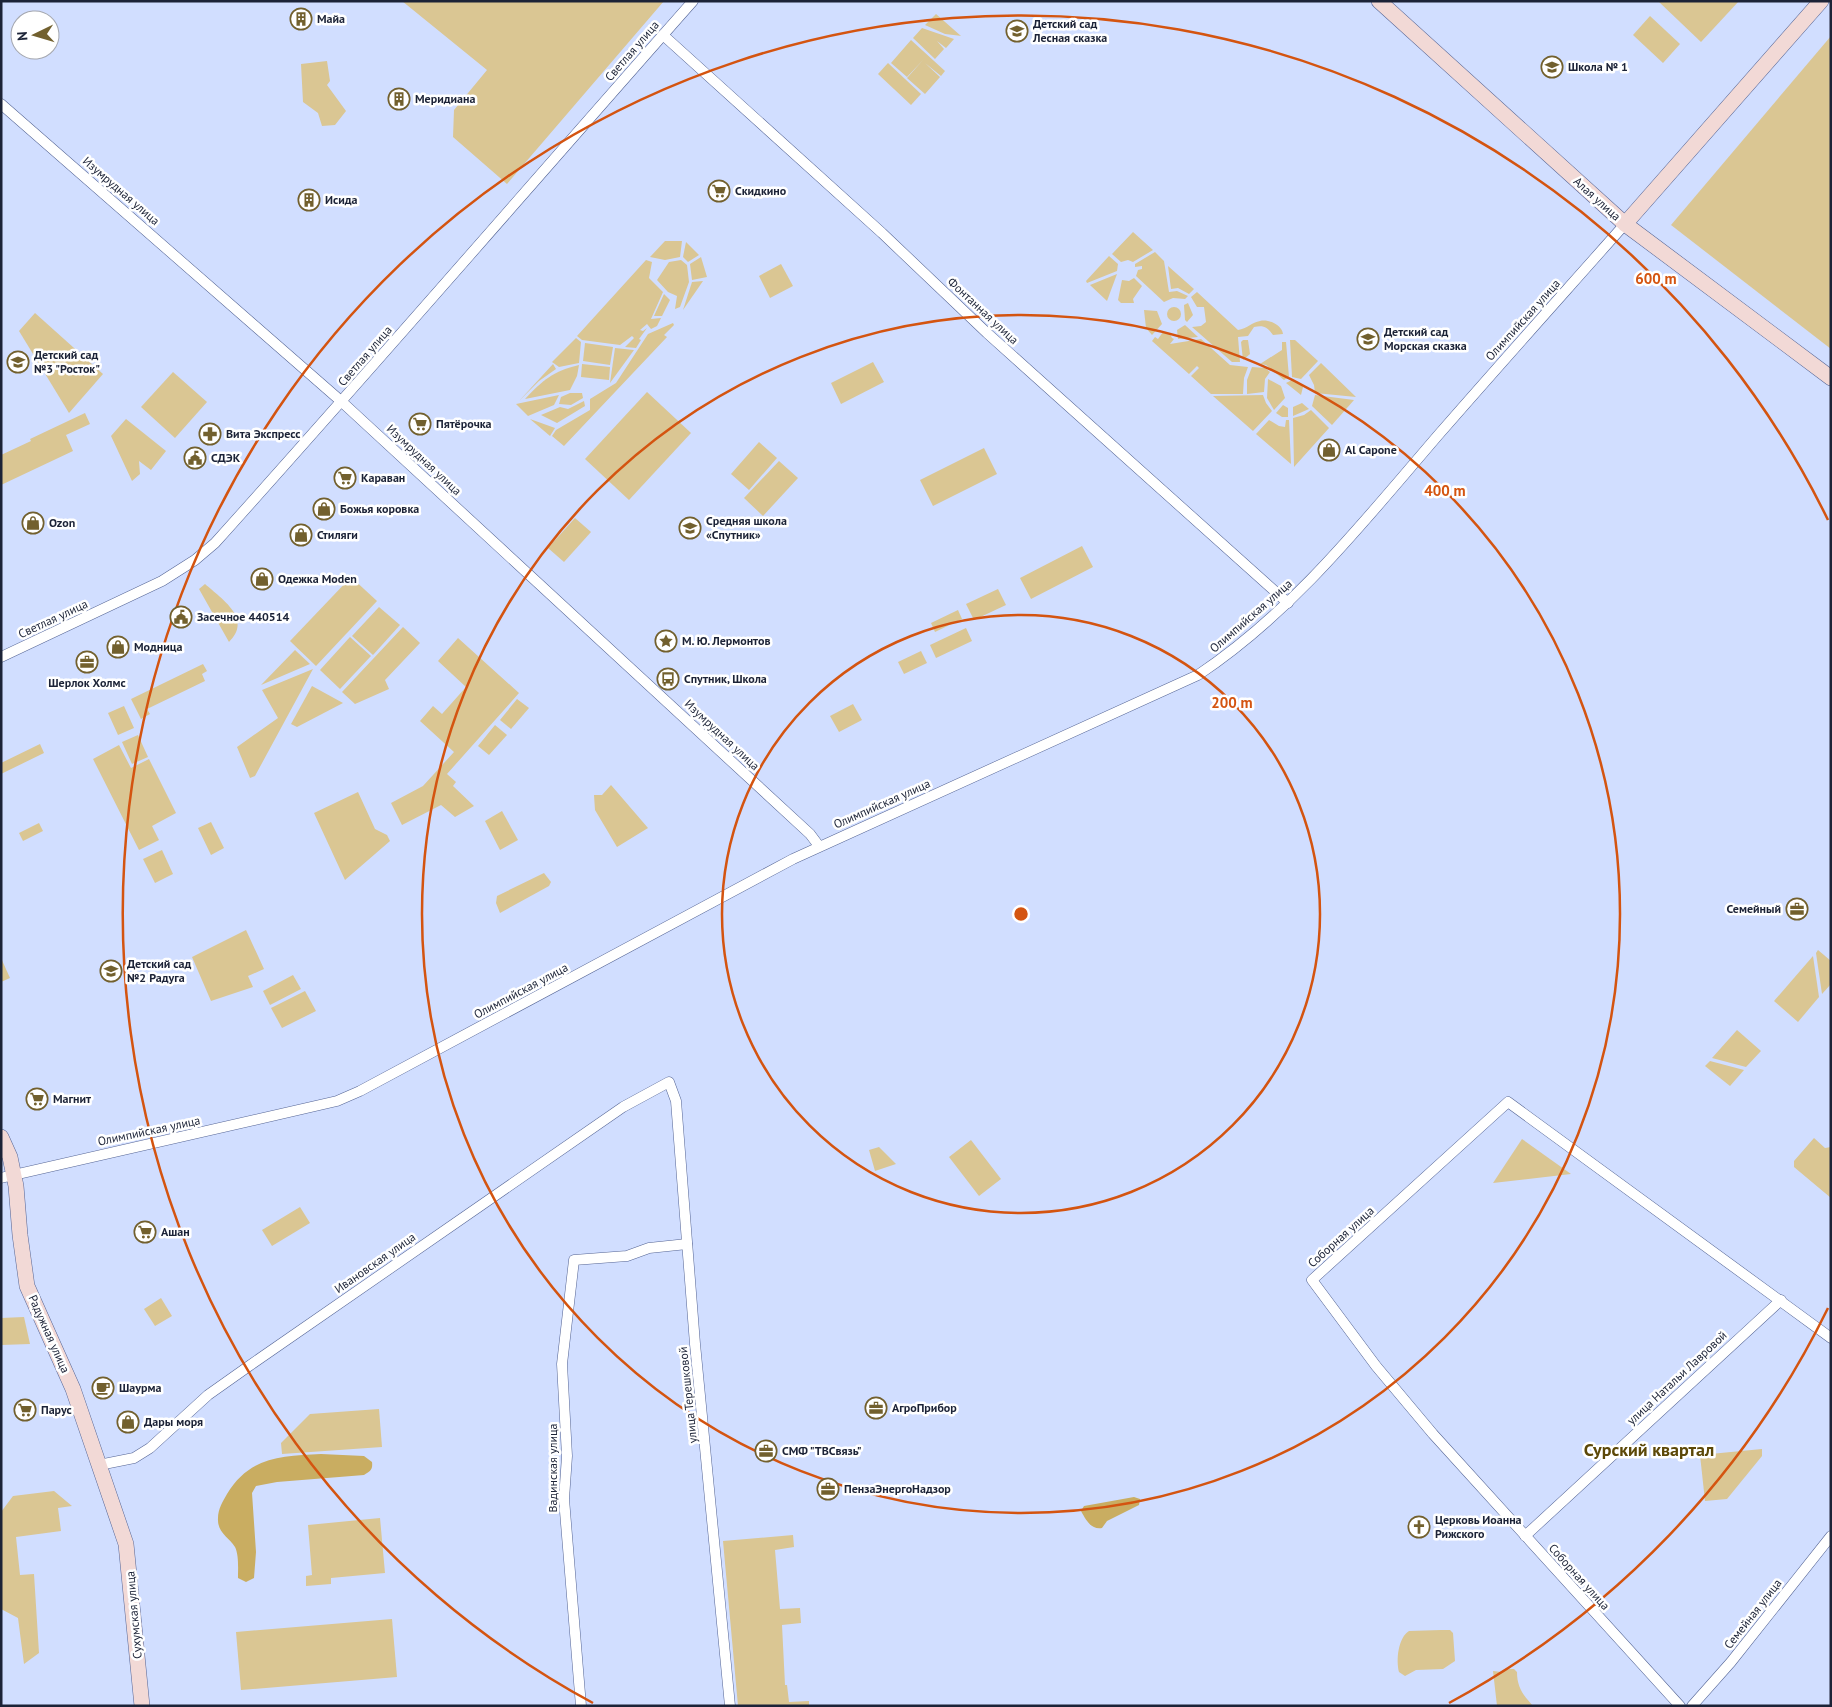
<svg xmlns="http://www.w3.org/2000/svg" width="1832" height="1707" font-family="'PT Sans',sans-serif">
<style>
.green{fill:#dac693}
.forest{fill:#c9ad61}
.lines{fill:none;stroke-linecap:round;stroke-linejoin:round}
.street-casing{stroke:#546494;stroke-width:11}
.secondary-casing{stroke:#546494;stroke-width:16}
.street{stroke:#fff;stroke-width:10}
.secondary{stroke:#f2d9d6;stroke-width:15}
.ring{fill:none;stroke:#d45410;stroke-width:2.5}
.labels{text-anchor:middle;stroke-width:5;stroke-linejoin:round;paint-order:stroke}
.poi-label{font-size:12px;font-weight:bold;fill:#1c2337;stroke:#fff;text-anchor:start}
.street-label{font-size:12px;fill:#1c2337;stroke:#fff}
.district-label{font-size:18px;font-weight:bold;fill:#5c4808;stroke:#fff}
.centre{fill:#d45410;stroke:#fff;stroke-width:2.5}
.ring-label{font-size:15px;text-anchor:middle;font-weight:bold;fill:#d45410;stroke:#fff;stroke-width:5;stroke-linejoin:round;paint-order:stroke}
</style>
<rect width="100%" height="100%" fill="#d1deff"/>
<g class="green">
<polygon points="402,1 664,1 507,184 453,137 454,110 487,70"/>
<polygon points="1658,1 1739,1 1701,42"/>
<polygon points="936,14 961,36 962,36 945,34 925,25"/>
<polygon points="1650,16 1680,44 1663,63 1633,35"/>
<polygon points="922,28 954,39 946,48 937,41 944,49 935,59 913,38"/>
<polygon points="1831,36 1831,349 1671,225"/>
<polygon points="911,40 945,71 941,76 925,63 940,77 925,94 907,78 923,60 907,77 891,63"/>
<polygon points="327,61 330,81 327,85 346,111 335,125 322,126 318,113 303,102 301,64"/>
<polygon points="888,63 921,94 911,105 878,74"/>
<polygon points="1133,232 1153,250 1133,262 1128,260 1121,262 1112,254"/>
<polygon points="665,241 682,241 680,257 665,260 650,257"/>
<polygon points="686,242 699,255 688,262 683,257"/>
<polygon points="1155,252 1164,261 1169,292 1177,291 1188,296 1185,299 1173,298 1164,302 1136,276 1138,270 1142,269 1142,266 1135,267 1135,264"/>
<polygon points="1109,256 1118,264 1117,271 1087,283 1086,281"/>
<polygon points="701,257 707,277 692,280 690,264"/>
<polygon points="646,260 652,262 649,278 663,292 651,319 661,318 657,326 651,329 647,324 640,330 643,331 647,328 639,339 641,340 636,348 625,347 634,338 632,336 620,345 582,340 577,336"/>
<polygon points="681,260 687,265 689,282 680,307 675,309 677,296 668,292 657,280 669,262"/>
<polygon points="781,264 793,286 770,298 759,276"/>
<polygon points="1168,266 1194,289 1189,294 1178,288 1171,289"/>
<polygon points="1117,274 1107,301 1090,285"/>
<polygon points="1134,278 1142,286 1133,299 1134,303 1121,303 1118,300 1122,280 1129,281"/>
<polygon points="703,281 683,310 692,282"/>
<path d="M1197,292L1238,330C1247,329 1252,322 1260,321C1269,319 1282,325 1283,334L1273,335C1267,327 1264,325 1254,327L1248,336L1238,337L1240,362H1232L1192,327L1201,326L1206,322L1204,307H1197L1191,297Z"/>
<polygon points="664,294 670,300 662,316 654,316"/>
<polygon points="1188,303 1193,315 1187,322 1185,320 1184,305"/>
<circle cx="1174" cy="314" r="7"/>
<polygon points="1144,310 1157,311 1162,324 1152,335 1146,328"/>
<polygon points="35,313 103,374 69,413 19,331"/>
<polygon points="673,323 674,325 664,335 667,337 564,446 552,436 556,430 590,410 590,399 616,383 648,334"/>
<polygon points="1185,325 1198,337 1178,339 1177,330"/>
<polygon points="1163,332 1170,334 1172,338 1174,339 1170,344 1201,339 1230,365 1248,367 1244,378 1243,394 1211,394 1191,376 1199,368 1197,366 1189,374 1152,341 1155,337 1158,339"/>
<polygon points="576,338 581,342 579,363 559,367 552,362"/>
<polygon points="1243,340 1248,340 1250,354 1243,360 1241,342"/>
<polygon points="1290,340 1295,340 1318,361 1301,379 1292,377"/>
<polygon points="1282,342 1286,342 1289,377 1284,380 1266,365 1260,364 1282,350"/>
<polygon points="585,343 613,347 610,365 583,361"/>
<polygon points="615,348 634,350 610,383"/>
<polygon points="873,362 884,382 841,404 831,383"/>
<polygon points="1321,363 1356,397 1315,393 1314,385 1309,375"/>
<polygon points="553,364 556,369 539,381 519,401"/>
<polygon points="582,364 610,367 609,380 581,377"/>
<path d="M579,365L577,376L570,390L525,399C543,380 553,371 579,365Z"/>
<polygon points="1252,367 1265,368 1270,372 1265,379 1264,392 1247,394 1247,380"/>
<polygon points="173,372 207,402 175,438 141,407"/>
<polygon points="1268,379 1281,386 1285,398 1274,410 1267,398"/>
<polygon points="1292,380 1299,382 1303,387 1301,395 1286,383"/>
<polygon points="647,392 691,433 629,500 585,459"/>
<polygon points="570,393 582,393 583,398 571,405 559,404 561,397"/>
<polygon points="559,395 554,405 528,416 516,404"/>
<polygon points="1263,395 1266,403 1272,411 1253,431 1213,396"/>
<polygon points="1315,395 1354,400 1332,425 1312,406"/>
<polygon points="584,401 585,406 557,423 541,415 560,407 568,409"/>
<polygon points="1302,403 1309,409 1293,416 1293,407"/>
<polygon points="1283,405 1288,408 1288,417 1282,417 1276,413"/>
<polygon points="1311,410 1329,428 1294,467 1293,418 1304,415"/>
<polygon points="85,413 90,424 66,435 73,451 1,485 1,455 31,441 30,439"/>
<polygon points="126,419 166,451 151,470 139,461 140,474 132,481 111,436"/>
<polygon points="530,419 555,428 550,436"/>
<polygon points="1269,420 1279,426 1285,427 1286,420 1289,420 1291,464 1256,434"/>
<polygon points="759,442 777,458 749,490 731,474"/>
<polygon points="984,448 997,474 933,506 920,480"/>
<polygon points="779,461 798,478 763,516 744,498"/>
<polygon points="575,518 591,532 564,562 548,548"/>
<polygon points="1082,546 1093,567 1031,599 1020,578"/>
<polygon points="351,577 377,601 316,666 290,641"/>
<path d="M205,584C222,599 253,619 229,642L199,589Z"/>
<polygon points="998,589 1006,605 974,620 966,604"/>
<polygon points="379,607 400,625 373,655 352,636"/>
<polygon points="958,610 962,619 935,632 931,623"/>
<polygon points="403,627 420,643 385,680 389,689 355,704 342,692"/>
<polygon points="966,628 972,641 936,658 930,645"/>
<polygon points="350,637 371,656 340,689 320,670"/>
<polygon points="458,638 519,693 447,774 456,782 453,786 474,806 455,817 441,805 402,825 391,803 423,786 454,752 420,721 433,706 442,714 466,687 438,661"/>
<polygon points="295,650 310,664 261,685"/>
<polygon points="921,651 927,663 904,674 898,662"/>
<polygon points="203,664 207,671 202,674 205,681 147,709 150,714 141,719 131,699"/>
<polygon points="313,669 255,776 250,778 237,747 278,718 262,690"/>
<polygon points="312,686 343,703 297,727 291,724"/>
<polygon points="517,699 529,708 511,729 500,720"/>
<polygon points="853,704 862,720 839,732 830,716"/>
<polygon points="124,706 134,728 118,735 108,713"/>
<polygon points="495,725 507,735 489,755 478,746"/>
<polygon points="138,735 148,757 132,764 122,742"/>
<polygon points="40,744 44,753 1,774 1,763"/>
<polygon points="119,745 131,768 149,759 176,813 152,826 159,840 139,850 93,759"/>
<polygon points="611,785 648,828 617,847 595,810 594,795 602,795"/>
<polygon points="358,792 375,829 387,835 390,841 345,880 314,813"/>
<polygon points="502,811 518,840 500,850 485,821"/>
<polygon points="211,822 224,848 211,855 198,828"/>
<polygon points="39,823 43,831 23,841 19,833"/>
<polygon points="162,850 173,874 155,883 143,859"/>
<polygon points="544,873 551,882 549,886 500,913 496,903 497,896"/>
<polygon points="246,930 264,969 248,976 253,987 211,1001 192,957"/>
<polygon points="1818,950 1831,961 1831,984 1822,994 1816,953"/>
<polygon points="1813,956 1819,997 1798,1022 1774,1001"/>
<polygon points="1,958 10,978 1,982"/>
<polygon points="293,975 301,989 270,1005 263,991"/>
<polygon points="305,991 316,1011 282,1028 271,1008"/>
<polygon points="1737,1030 1761,1051 1746,1067 1712,1058"/>
<polygon points="1710,1061 1744,1070 1730,1086 1705,1066"/>
<polygon points="1814,1138 1825,1148 1831,1147 1831,1198 1794,1167 1794,1161"/>
<polygon points="1522,1139 1571,1174 1493,1183"/>
<polygon points="971,1140 1001,1179 979,1196 949,1157"/>
<polygon points="879,1147 896,1164 875,1171 869,1150"/>
<polygon points="300,1207 310,1223 272,1246 262,1230"/>
<polygon points="161,1298 172,1316 155,1326 144,1309"/>
<polygon points="24,1317 30,1344 1,1345 1,1318"/>
<polygon points="379,1409 382,1447 282,1454 281,1443 310,1414"/>
<polygon points="1762,1449 1762,1456 1727,1499 1705,1501 1700,1455"/>
<polygon points="54,1491 72,1506 58,1508 61,1531 16,1537 20,1575 34,1574 39,1653 24,1664 18,1618 1,1609 1,1512 13,1496"/>
<polygon points="380,1518 385,1573 331,1578 331,1584 306,1586 306,1576 312,1575 308,1525"/>
<polygon points="793,1535 794,1547 775,1550 780,1609 800,1608 801,1623 782,1625 785,1685 787,1685 789,1702 809,1701 809,1705 738,1706 723,1541"/>
<polygon points="392,1619 397,1677 241,1690 236,1632"/>
<path d="M1441,1630H1450L1453,1633L1455,1661L1443,1669L1416,1670L1405,1676L1399,1672C1396,1660 1398,1638 1409,1631Z"/>
<path d="M1509,1669H1514L1517,1672C1517,1687 1523,1695 1533,1706H1497L1493,1671L1502,1672Z"/>
</g>
<g class="forest">
<path d="M321,1454L364,1456L372,1462C373,1470 370,1471 364,1475L277,1482L256,1486L252,1493L256,1552L254,1578L246,1582L238,1578C238,1569 239,1555 235,1547C229,1537 217,1533 218,1518C218,1509 223,1501 227,1494C250,1456 282,1456 321,1454Z"/>
<path d="M1134,1497L1140,1499L1139,1505L1107,1521L1102,1528C1091,1530 1086,1520 1081,1511L1084,1506Z"/>
</g>
<g class="lines">
<g class="street-casing">
<g id="street">
<polyline points="663,35 882,233 987,333 1288,603"/>
<polyline points="1,104 342,402 810,834 819,846"/>
<path d="M1,657L162,581L195,560L215,543C376,364 533,182 693,1"/>
<path d="M1,1178L337,1101L360,1091L793,859L1198,675C1294,611 1365,520 1440,433C1501,363 1563,294 1625,224"/>
<polyline points="99,1465 134,1458 150,1448 208,1395 249,1366 623,1107 669,1082 676,1101 695,1344 730,1706"/>
<polyline points="1525,1536 1781,1300"/>
<polyline points="581,1706 564,1499 567,1456 562,1364 574,1260 627,1256 649,1248 687,1244"/>
<polyline points="1680,1706 1433,1434 1376,1366 1312,1280 1508,1102 1831,1338"/>
<polyline points="1692,1706 1731,1662 1831,1536"/>
</g>
</g>
<g class="secondary-casing">
<g id="secondary">
<polyline points="1379,1 1625,224 1831,378"/>
<polyline points="1625,224 1821,1"/>
<polyline points="1,1137 10,1157 16,1186 20,1235 27,1286 73,1389 126,1544 142,1706"/>
</g>
</g>
<use href="#street" class="street"/>
<use href="#secondary" class="secondary"/>
</g>
<g class="ring">
<circle cx="1021" cy="914" r="299"/>
<circle cx="1021" cy="914" r="599"/>
<path d="M1828 1308A898 898 0 0 1 1449 1703M593 1703A898 898 0 1 1 1828 520"/>
</g>
<defs>
<g id="building-ring" transform="scale(1.125)"><circle r="9.5" fill="#fff" stroke="#72602e" stroke-width="1.5"/><path d="M-4-6H4V6H1V3H-1V6H-4ZM-2.5-4.3h1.7v1.8h-1.7ZM.8-4.3h1.7v1.8H.8ZM-2.5-1h1.7V.8h-1.7ZM.8-1h1.7V.8H.8Z" fill="#72602e"/></g>
<g id="school-ring" transform="scale(1.125)"><circle r="9.5" fill="#fff" stroke="#72602e" stroke-width="1.5"/><path d="M0-5L7-2L0 1L-7-2ZM-4 1L0 2.5L4 1V4Q0 6-4 4Z" fill="#72602e"/></g>
<g id="supermarket-ring" transform="scale(1.125)"><circle r="9.5" fill="#fff" stroke="#72602e" stroke-width="1.5"/><path d="M-6-5.5h2.5l.6 2H6L4.5 2H-2.5L-4.4-4H-6ZM-1.5 3.2a1.3 1.3 0 1 0 .1 0ZM3 3.2a1.3 1.3 0 1 0 .1 0Z" fill="#72602e"/></g>
<g id="pharmacy-ring" transform="scale(1.125)"><circle r="9.5" fill="#fff" stroke="#72602e" stroke-width="1.5"/><path d="M-2-6h4v4h4v4h-4v4h-4v-4h-4v-4h4Z" fill="#72602e"/></g>
<g id="shop-ring" transform="scale(1.125)"><circle r="9.5" fill="#fff" stroke="#72602e" stroke-width="1.5"/><path d="M-5-2.5h2.3a2.7 3.5 0 0 1 5.4 0H5L5.5 6h-11ZM-1.5-2.5h3a1.5 2.3 0 0 0-3 0Z" fill="#72602e"/></g>
<g id="civic-ring" transform="scale(1.125)"><circle r="9.5" fill="#fff" stroke="#72602e" stroke-width="1.5"/><path d="M-.6-6.5H3V-4.5H.6V-3L4-1V1h2V6H-6V1h2V-1L-.6-3ZM-1.2 2.5V6h2.4V2.5Z" fill="#72602e"/></g>
<g id="sight-ring" transform="scale(1.125)"><circle r="9.5" fill="#fff" stroke="#72602e" stroke-width="1.5"/><path d="M0-6L1.8-2.2L6-1.7L2.9 1.2L3.7 5.4L0 3.3L-3.7 5.4L-2.9 1.2L-6-1.7L-1.8-2.2Z" fill="#72602e"/></g>
<g id="office-ring" transform="scale(1.125)"><circle r="9.5" fill="#fff" stroke="#72602e" stroke-width="1.5"/><path d="M-6-3h4V-5.5h4V-3h4V5H-6ZM-1-4.5V-3h2v-1.5ZM-6 0V1H6V0Z" fill="#72602e"/></g>
<g id="bus-ring" transform="scale(1.125)"><circle r="9.5" fill="#fff" stroke="#72602e" stroke-width="1.5"/><path d="M-5-6H5V4H4V6H2V4H-2V6H-4V4H-5ZM-3.5-4V0h7V-4ZM-3.5 1.2v1.5H-2V1.2ZM2 1.2v1.5H3.5V1.2Z" fill="#72602e"/></g>
<g id="cafe-ring" transform="scale(1.125)"><circle r="9.5" fill="#fff" stroke="#72602e" stroke-width="1.5"/><path d="M-5.5-4.5H6V0H3Q3 3.5 0 3.5H-2.5Q-5.5 3.5-5.5 0ZM3-3.2v2h1.7v-2ZM-6 4.5H4V6H-6Z" fill="#72602e"/></g>
<g id="church-ring" transform="scale(1.125)"><circle r="9.5" fill="#fff" stroke="#72602e" stroke-width="1.5"/><path d="M-1.2-6h2.4v3.5h3.3v2.4h-3.3V6h-2.4V-.1h-3.3v-2.4h3.3Z" fill="#72602e"/></g>
</defs>
<g fill-rule="evenodd">
<use href="#building-ring" x="301" y="19"/>
<use href="#school-ring" x="1017" y="31"/>
<use href="#school-ring" x="1552" y="67"/>
<use href="#building-ring" x="399" y="99"/>
<use href="#supermarket-ring" x="719" y="191"/>
<use href="#building-ring" x="309" y="200"/>
<use href="#school-ring" x="1368" y="339"/>
<use href="#school-ring" x="18" y="362"/>
<use href="#supermarket-ring" x="420" y="424"/>
<use href="#pharmacy-ring" x="210" y="434"/>
<use href="#shop-ring" x="1329" y="450"/>
<use href="#civic-ring" x="195" y="458"/>
<use href="#supermarket-ring" x="345" y="478"/>
<use href="#shop-ring" x="324" y="509"/>
<use href="#shop-ring" x="33" y="523"/>
<use href="#school-ring" x="690" y="528"/>
<use href="#shop-ring" x="301" y="535"/>
<use href="#shop-ring" x="262" y="579"/>
<use href="#civic-ring" x="181" y="617"/>
<use href="#sight-ring" x="666" y="641"/>
<use href="#shop-ring" x="118" y="647"/>
<use href="#office-ring" x="87" y="662"/>
<use href="#bus-ring" x="668" y="679"/>
<use href="#office-ring" x="1797" y="909"/>
<use href="#school-ring" x="111" y="971"/>
<use href="#supermarket-ring" x="37" y="1099"/>
<use href="#supermarket-ring" x="145" y="1232"/>
<use href="#cafe-ring" x="103" y="1388"/>
<use href="#office-ring" x="876" y="1408"/>
<use href="#supermarket-ring" x="25" y="1410"/>
<use href="#shop-ring" x="128" y="1422"/>
<use href="#office-ring" x="766" y="1451"/>
<use href="#office-ring" x="828" y="1489"/>
<use href="#church-ring" x="1419" y="1527"/>
</g>
<g class="labels">
<g class="poi-label">
<text x="317" y="23">Майа</text>
<text x="1033" y="28">Детский сад<tspan x="1033" dy="14">Лесная сказка</tspan></text>
<text x="1568" y="71">Школа № 1</text>
<text x="415" y="103">Меридиана</text>
<text x="735" y="195">Скидкино</text>
<text x="325" y="204">Исида</text>
<text x="1384" y="336">Детский сад<tspan x="1384" dy="14">Морская сказка</tspan></text>
<text x="34" y="359">Детский сад<tspan x="34" dy="14">№3 "Росток"</tspan></text>
<text x="436" y="428">Пятёрочка</text>
<text x="226" y="438">Вита Экспресс</text>
<text x="1345" y="454">Al Capone</text>
<text x="211" y="462">СДЭК</text>
<text x="361" y="482">Караван</text>
<text x="340" y="513">Божья коровка</text>
<text x="706" y="525">Средняя школа<tspan x="706" dy="14">«Спутник»</tspan></text>
<text x="49" y="527">Ozon</text>
<text x="317" y="539">Стиляги</text>
<text x="278" y="583">Одежка Moden</text>
<text x="197" y="621">Засечное 440514</text>
<text x="682" y="645">М. Ю. Лермонтов</text>
<text x="134" y="651">Модница</text>
<text x="684" y="683">Спутник, Школа</text>
<text x="87" y="687" text-anchor="middle">Шерлок Холмс</text>
<text x="1781" y="913" text-anchor="end">Семейный</text>
<text x="127" y="968">Детский сад<tspan x="127" dy="14">№2 Радуга</tspan></text>
<text x="53" y="1103">Магнит</text>
<text x="161" y="1236">Ашан</text>
<text x="119" y="1392">Шаурма</text>
<text x="892" y="1412">АгроПрибор</text>
<text x="41" y="1414">Парус</text>
<text x="144" y="1426">Дары моря</text>
<text x="782" y="1455">СМФ "ТВСвязь"</text>
<text x="844" y="1493">ПензаЭнергоНадзор</text>
<text x="1435" y="1524">Церковь Иоанна<tspan x="1435" dy="14">Рижского</tspan></text>
</g>
<g class="street-label">
<text transform="translate(632 51) rotate(-49)" y="4">Светлая улица</text>
<text transform="translate(121 191) rotate(41)" y="4">Изумрудная улица</text>
<text transform="translate(1597 199) rotate(42)" y="4">Алая улица</text>
<text transform="translate(983 311) rotate(43)" y="4">Фонтанная улица</text>
<text transform="translate(1523 320) rotate(-48)" y="4">Олимпийская улица</text>
<text transform="translate(365 356) rotate(-49)" y="4">Светлая улица</text>
<text transform="translate(424 460) rotate(43)" y="4">Изумрудная улица</text>
<text transform="translate(1251 616) rotate(-41)" y="4">Олимпийская улица</text>
<text transform="translate(53 619) rotate(-25)" y="4">Светлая улица</text>
<text transform="translate(722 735) rotate(43)" y="4">Изумрудная улица</text>
<text transform="translate(882 804) rotate(-24)" y="4">Олимпийская улица</text>
<text transform="translate(521 991) rotate(-28)" y="4">Олимпийская улица</text>
<text transform="translate(149 1131) rotate(-12)" y="4">Олимпийская улица</text>
<text transform="translate(1341 1237) rotate(-42)" y="4">Соборная улица</text>
<text transform="translate(375 1263) rotate(-35)" y="4">Ивановская улица</text>
<text transform="translate(49 1334) rotate(66)" y="4">Радужная улица</text>
<text transform="translate(1677 1378) rotate(-43)" y="4">улица Натальи Лавровой</text>
<text transform="translate(688 1395) rotate(-96)" y="4">улица Терешковой</text>
<text transform="translate(553 1468) rotate(-90)" y="4">Вадинская улица</text>
<text transform="translate(1579 1577) rotate(48)" y="4">Соборная улица</text>
<text transform="translate(1753 1614) rotate(-52)" y="4">Семейная улица</text>
<text transform="translate(134 1615) rotate(-95)" y="4">Сухумская улица</text>
</g>
<g class="district-label">
<text x="1649" y="1456">Сурский квартал</text>
</g>
</g>
<circle cx="1021" cy="914" r="8" class="centre"/>
<g class="ring-label">
<text x="1656" y="284">600 m</text>
<text x="1445" y="496">400 m</text>
<text x="1232" y="708">200 m</text>
</g>
<rect width="1832" height="1707" fill="none" stroke="#1c2337" stroke-width="5"/>
<g transform="translate(35 35) rotate(265)"><circle r="24" fill="#ffffff" stroke="#a4a7af"/>
<path d="M0-4L9 19L0 12L-9 19Z" fill="#72602e"/>
<text y="-8" font-size="14" font-weight="bold" text-anchor="middle" fill="#1c2337">N</text>
</g>
</svg>
